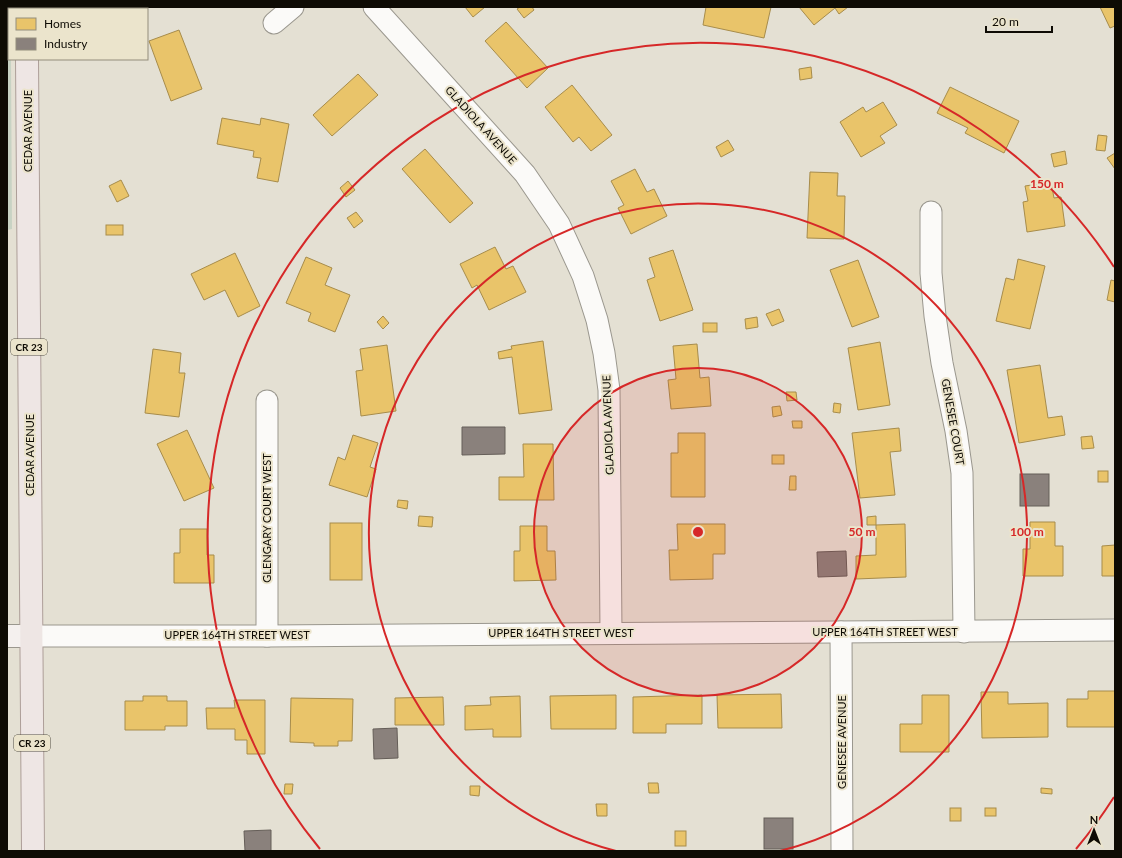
<svg xmlns="http://www.w3.org/2000/svg" width="1122" height="858" font-family="Lato,sans-serif">
<style>
.green{fill:#c8d3c4}
.homes{fill:#e9c46a;stroke:#a78c4b}
.industry{fill:#8a817c;stroke:#655e58}
.lines{fill:none;stroke-linecap:round;stroke-linejoin:round}
.street-casing{stroke:#9a978e;stroke-width:23}
.secondary-casing{stroke:#9a978e;stroke-width:24}
.primary-casing{stroke:#ad9e98;stroke-width:24}
.street{stroke:#fbfaf8;stroke-width:21}
.secondary{stroke:#f4f0ee;stroke-width:22}
.primary{stroke:#eee6e4;stroke-width:22}
.ring{fill:none;stroke:#d62828;stroke-width:2}
.labels{text-anchor:middle;stroke-width:4;stroke-linejoin:round;paint-order:stroke}
.shield{fill:#ebe4cc;stroke:#504c40;stroke-width:1}
.shield-label{font-size:10px;font-weight:bold;fill:#0e0b04}
.street-label{font-size:11px;fill:#0e0b04;stroke:#ebe4cc}
.centre{fill:#d62828;stroke:#ebe4cc;stroke-width:2}
.ring-label{font-size:12px;text-anchor:middle;font-weight:bold;fill:#d62828;stroke:#ebe4cc;stroke-width:4;stroke-linejoin:round;paint-order:stroke}
</style>
<rect width="100%" height="100%" fill="#e4e0d3"/>
<polygon class="green" points="7,7 10,7 10,9 9,9 9,59 11,59 12,229 7,230"/>
<g class="homes">
<polygon points="465,7 485,7 473,17"/>
<polygon points="520,7 532,7 534,10 524,18 517,9"/>
<polygon points="706,7 771,7 764,38 703,25"/>
<polygon points="799,7 848,7 839,14 835,8 814,25"/>
<polygon points="1100,7 1115,7 1115,26 1110,28"/>
<polygon points="506,22 548,68 527,88 485,41"/>
<polygon points="179,30 202,89 171,101 149,41"/>
<polygon points="811,67 812,78 800,80 799,69"/>
<polygon points="358,74 378,95 332,136 313,115"/>
<polygon points="572,85 612,135 591,151 579,137 573,142 545,107"/>
<polygon points="950,87 1019,121 1004,153 965,133 968,128 937,113"/>
<polygon points="883,102 897,125 880,136 885,143 861,157 840,122 863,107 866,112"/>
<polygon points="222,118 260,125 261,118 289,124 278,182 257,178 261,158 253,157 254,151 217,144"/>
<polygon points="1098,135 1107,136 1105,151 1096,150"/>
<polygon points="728,140 734,150 721,157 716,147"/>
<polygon points="425,149 473,203 450,223 402,169"/>
<polygon points="1065,151 1067,164 1054,167 1051,154"/>
<polygon points="1115,153 1115,169 1107,158"/>
<polygon points="635,169 647,192 654,189 667,216 631,234 618,208 624,205 611,181"/>
<polygon points="810,172 838,173 837,196 845,196 844,239 807,238"/>
<polygon points="121,180 129,196 117,202 109,186"/>
<polygon points="348,181 355,190 346,197 340,188"/>
<polygon points="1051,182 1054,198 1061,197 1065,226 1027,232 1023,202 1028,201 1025,186"/>
<polygon points="356,212 363,221 354,228 347,218"/>
<rect x="106" y="225" width="17" height="10"/>
<polygon points="495,247 506,269 513,266 526,292 489,310 477,285 472,288 460,264"/>
<polygon points="673,250 693,310 660,321 647,280 655,277 649,258"/>
<polygon points="235,253 260,306 238,317 225,290 204,300 191,274"/>
<polygon points="306,257 332,268 325,285 350,295 335,332 308,321 311,313 286,303"/>
<polygon points="1018,259 1045,266 1030,329 996,321 1006,278 1014,280"/>
<polygon points="858,260 879,317 852,327 830,270"/>
<polygon points="1111,280 1115,281 1115,302 1107,300"/>
<polygon points="779,309 784,321 772,326 766,314"/>
<polygon points="383,316 389,323 383,329 377,322"/>
<polygon points="757,317 758,327 746,329 745,319"/>
<rect x="703" y="323" width="14" height="9"/>
<polygon points="543,341 552,410 519,414 512,357 499,359 498,352 512,349 511,346"/>
<polygon points="880,342 890,405 858,410 848,348"/>
<polygon points="697,344 700,378 709,377 711,406 671,409 668,380 676,379 673,346"/>
<polygon points="387,345 396,411 361,416 356,371 363,370 360,349"/>
<polygon points="153,349 181,353 179,373 185,373 179,417 145,413"/>
<polygon points="1040,365 1048,418 1062,416 1065,435 1019,443 1007,370"/>
<polygon points="786,392 796,392 797,400 787,401"/>
<polygon points="834,403 841,404 840,413 833,412"/>
<polygon points="780,406 782,415 773,417 772,407"/>
<polygon points="792,421 802,421 802,428 793,428"/>
<polygon points="899,428 901,451 890,452 895,495 860,498 852,433"/>
<polygon points="187,430 214,488 184,501 157,444"/>
<polygon points="678,433 705,433 705,497 671,497 671,453 678,453"/>
<polygon points="353,435 378,443 370,467 376,469 367,497 329,485 338,457 345,460"/>
<polygon points="1092,436 1094,448 1082,449 1081,437"/>
<polygon points="523,444 553,444 554,500 499,500 499,477 524,477"/>
<rect x="772" y="455" width="12" height="9"/>
<rect x="1098" y="471" width="10" height="11"/>
<polygon points="790,476 796,476 796,490 789,490"/>
<polygon points="398,500 408,501 407,509 397,507"/>
<polygon points="419,516 433,517 432,527 418,526"/>
<polygon points="876,516 876,525 867,525 867,517"/>
<polygon points="1030,522 1055,522 1055,546 1063,546 1063,576 1023,576 1023,549 1030,549"/>
<rect x="330" y="523" width="32" height="57"/>
<polygon points="677,524 725,524 725,554 713,554 713,579 670,580 669,550 678,550"/>
<polygon points="905,524 906,577 856,579 856,556 876,555 876,525"/>
<polygon points="520,526 547,526 547,551 555,551 556,580 514,581 514,551 520,551"/>
<polygon points="180,529 207,529 207,555 214,555 214,583 174,583 174,553 180,553"/>
<polygon points="1115,545 1115,576 1102,576 1102,546"/>
<polygon points="1088,691 1115,691 1115,727 1067,727 1067,699 1088,699"/>
<polygon points="981,692 1008,692 1008,704 1048,703 1048,737 982,738"/>
<polygon points="781,694 782,728 718,728 717,695"/>
<polygon points="616,695 616,729 551,729 550,696"/>
<polygon points="702,695 702,724 666,724 666,733 633,733 633,697"/>
<polygon points="922,695 949,695 949,752 900,752 900,724 922,724"/>
<polygon points="143,696 167,696 167,701 187,701 187,726 165,726 165,730 125,730 125,701 143,701"/>
<polygon points="520,696 521,737 493,737 493,729 465,730 465,706 491,705 490,697"/>
<polygon points="443,697 444,725 395,725 395,698"/>
<polygon points="291,698 353,699 352,741 338,741 338,746 314,746 314,743 290,742"/>
<polygon points="234,700 265,700 265,754 247,754 247,740 235,740 235,729 207,729 206,708 235,708"/>
<polygon points="648,783 658,783 659,793 649,793"/>
<polygon points="285,784 293,784 292,794 284,794"/>
<polygon points="470,786 480,786 479,796 470,795"/>
<polygon points="1041,788 1052,789 1052,794 1041,793"/>
<polygon points="596,804 607,804 607,816 597,816"/>
<rect x="950" y="808" width="11" height="13"/>
<rect x="985" y="808" width="11" height="8"/>
<rect x="675" y="831" width="11" height="15"/>
</g>
<g class="industry">
<polygon points="462,427 505,427 505,454 462,455"/>
<rect x="1020" y="474" width="29" height="32"/>
<polygon points="846,551 847,576 818,577 817,552"/>
<polygon points="397,728 398,758 374,759 373,729"/>
<rect x="764" y="818" width="29" height="31"/>
<polygon points="271,830 271,851 245,851 244,831"/>
</g>
<g class="lines">
<g class="street-casing">
<g id="street">
<polyline points="374,7 525,174 559,224 583,276 597,320 604,353 609,390 611,633"/>
<polyline points="274,23 293,7"/>
<polyline points="931,212 931,273 935,316 942,363 956,431 962,473 964,632"/>
<polyline points="267,401 267,636"/>
<polyline points="841,632 842,851"/>
<polyline points="31,636 267,636 1115,630"/>
</g>
</g>
<g class="secondary-casing">
<polyline id="secondary" points="7,636 31,636"/>
</g>
<g class="primary-casing">
<g id="primary">
<polyline points="27,7 27,9"/>
<polyline points="27,59 33,851"/>
</g>
</g>
<use href="#street" class="street"/>
<use href="#secondary" class="secondary"/>
<use href="#primary" class="primary"/>
</g>
<circle cx="698" cy="532" r="164" fill="#d62828" fill-opacity=".12"/>
<g class="ring">
<circle cx="698" cy="532" r="164"/>
<path d="M616 851A329 329 0 1 1 780 851"/>
<path d="M1114 797A493 493 0 0 1 1076 849M320 849A493 493 0 1 1 1114 267"/>
</g>
<g class="labels">
<g class="shield">
<rect x="11" y="339" width="36" height="16" rx="3"/>
<rect x="14" y="735" width="36" height="16" rx="3"/>
</g>
<g class="shield-label">
<text x="29" y="351">CR 23</text>
<text x="32" y="747">CR 23</text>
</g>
<g class="street-label">
<text transform="translate(481 125) rotate(48)" y="4">GLADIOLA AVENUE</text>
<text transform="translate(28 131) rotate(-90)" y="4">CEDAR AVENUE</text>
<text transform="translate(953 422) rotate(80)" y="4">GENESEE COURT</text>
<text transform="translate(608 425) rotate(-92)" y="4">GLADIOLA AVENUE</text>
<text transform="translate(30 455) rotate(-90)" y="4">CEDAR AVENUE</text>
<text transform="translate(267 518) rotate(-90)" y="4">GLENGARY COURT WEST</text>
<text x="885" y="636">UPPER 164TH STREET WEST</text>
<text x="561" y="637">UPPER 164TH STREET WEST</text>
<text x="237" y="639">UPPER 164TH STREET WEST</text>
<text transform="translate(842 742) rotate(-90)" y="4">GENESEE AVENUE</text>
</g>
</g>
<circle cx="698" cy="532" r="6" class="centre"/>
<g class="ring-label">
<text x="1047" y="188">150 m</text>
<text x="862" y="536">50 m</text>
<text x="1027" y="536">100 m</text>
</g>
<rect width="1122" height="858" fill="none" stroke="#0e0b04" stroke-width="16"/>
<rect x="8" y="8" width="140" height="52" fill="#ebe4cc" stroke="#938d7c"/>
<rect x="16" y="18" width="20" height="12" fill="#e9c46a" stroke="#938d7c"/>
<text x="44" y="28" font-size="12" fill="#0e0b04">Homes</text>
<rect x="16" y="38" width="20" height="12" fill="#8a817c" stroke="#938d7c"/>
<text x="44" y="48" font-size="12" fill="#0e0b04">Industry</text>
<g transform="translate(1094 830)" stroke="#ebe4cc" stroke-width="3" paint-order="stroke">
<path d="M0-3L7 15L0 10L-7 15Z" fill="#0e0b04"/>
<text y="-6" font-size="11" font-weight="bold" text-anchor="middle" fill="#0e0b04">N</text>
</g>
<path d="M986 26v6h66v-6" fill="none" stroke="#0e0b04" stroke-width="2"/>
<text x="992" y="26" font-size="12" fill="#0e0b04" stroke="#ebe4cc" stroke-width="3" paint-order="stroke">20 m</text>
</svg>
